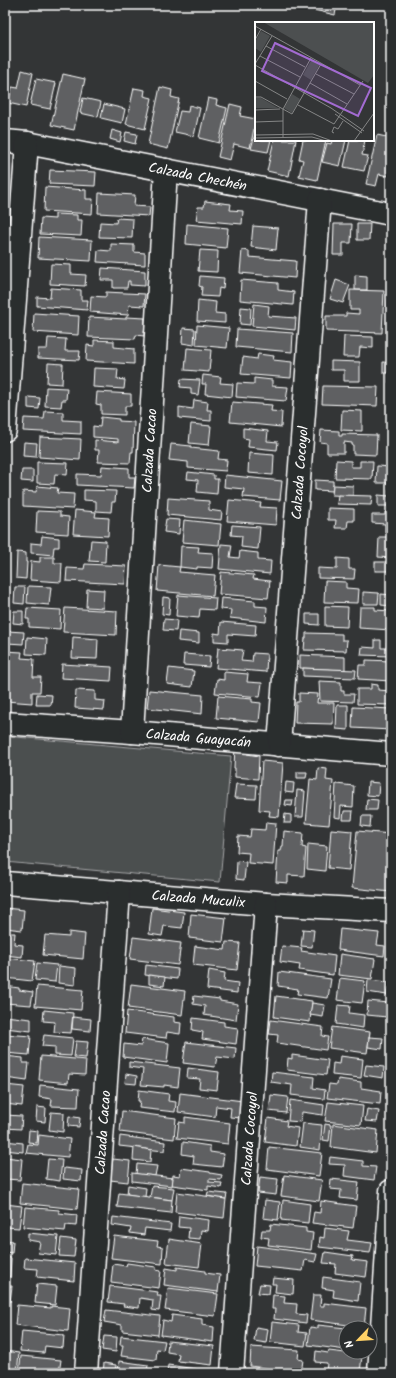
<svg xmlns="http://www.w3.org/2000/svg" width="396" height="1378" font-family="Kalam,sans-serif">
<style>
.green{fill:#4c4f50;stroke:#a6a7a8}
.building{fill:#5f6162;stroke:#fff}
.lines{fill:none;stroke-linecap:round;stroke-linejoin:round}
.minor-casing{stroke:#fff;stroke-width:25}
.major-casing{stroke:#fff;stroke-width:25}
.minor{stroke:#2a2d2e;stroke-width:22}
.major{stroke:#2a2d2e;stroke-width:22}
.labels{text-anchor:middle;stroke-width:3;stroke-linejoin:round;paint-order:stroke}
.street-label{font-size:14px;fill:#fff;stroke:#2a2d2e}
.inset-road{fill:none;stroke:#858686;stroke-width:1}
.view{fill:#a36bd2;fill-opacity:0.15;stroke:#a36bd2;stroke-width:2}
.inset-edge{fill:none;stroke:#fff;stroke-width:2}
</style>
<rect width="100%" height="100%" fill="#333536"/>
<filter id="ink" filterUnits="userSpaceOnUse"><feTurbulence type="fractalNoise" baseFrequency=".025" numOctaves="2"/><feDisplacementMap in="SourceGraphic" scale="8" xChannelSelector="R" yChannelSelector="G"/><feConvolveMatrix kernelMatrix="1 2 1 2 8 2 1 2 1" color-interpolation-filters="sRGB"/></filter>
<g filter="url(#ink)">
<polygon class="green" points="5,736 231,756 220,882 5,862"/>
<g class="building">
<polygon points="310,5 337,5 335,15 310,9"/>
<polygon points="22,70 33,73 26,107 8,103 12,87 18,88"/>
<polygon points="63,74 85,79 74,130 51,125"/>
<polygon points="5,79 9,80 5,103"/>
<polygon points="36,79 56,83 50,109 30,105"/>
<polygon points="160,87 172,90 171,97 179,99 168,149 148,144"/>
<polygon points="134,88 145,90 144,96 152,98 145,129 126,124"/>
<polygon points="83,98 101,102 98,117 80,113"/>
<polygon points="208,98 217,100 216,105 227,108 219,143 199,138"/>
<polygon points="104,104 125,109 122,123 101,118"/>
<polygon points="230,104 242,107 240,116 256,119 250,148 234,144 230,160 218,157"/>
<polygon points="189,105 200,108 194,136 175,132 180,111 188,112"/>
<polygon points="112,130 122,133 120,142 110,139"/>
<polygon points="256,130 256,140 271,140 268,152 251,149"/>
<polygon points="126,132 137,134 135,144 124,141"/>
<polygon points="377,135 391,138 391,161 388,176 379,174 376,186 366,184"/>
<polygon points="274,140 296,140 289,176 267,171"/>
<polygon points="303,140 326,140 317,180 299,176 303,160 299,159"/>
<polygon points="332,140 346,140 340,166 322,162 327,143 331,144"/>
<polygon points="350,140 365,140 362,155 368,156 364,171 344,167"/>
<polygon points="50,170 96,172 95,186 49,184"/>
<polygon points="45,187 86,190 86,199 93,199 92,214 44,211"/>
<polygon points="99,193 135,195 134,206 150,207 149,216 98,213"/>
<polygon points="205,201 231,204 230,210 243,211 242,224 196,220 198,207 204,207"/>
<polygon points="55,214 77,215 77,220 82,220 81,236 40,234 41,218 55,219"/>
<polygon points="117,218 133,219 132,238 99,237 100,222 116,223"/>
<polygon points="187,224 228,228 226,248 186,244"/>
<polygon points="334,224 352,224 351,243 343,243 343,255 333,255"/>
<polygon points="357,224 370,224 369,240 357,240"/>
<polygon points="253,226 278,228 276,250 251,247"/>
<polygon points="39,237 92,240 91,261 38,258"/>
<polygon points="111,244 134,245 134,252 145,253 145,265 97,262 98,250 111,251"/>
<polygon points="200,250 218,251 217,272 198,271"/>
<polygon points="242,250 249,251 249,257 296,261 295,278 240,273"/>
<polygon points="51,264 71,265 71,274 86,275 85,286 50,284"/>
<polygon points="102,268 145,271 145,286 130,285 130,281 128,281 127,288 113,288 113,280 101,280"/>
<polygon points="355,275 367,276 367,290 355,290"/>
<polygon points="200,276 224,278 223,289 219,288 218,297 201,296 202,287 199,286"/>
<polygon points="241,280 278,283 278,290 294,292 293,305 240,300"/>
<polygon points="336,280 350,285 343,303 330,299"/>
<polygon points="51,288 81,290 81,300 88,300 87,310 37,306 37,297 50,298"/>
<polygon points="350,290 384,291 382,333 326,331 326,316 346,316 346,313 359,314 359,310 350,310"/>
<polygon points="106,292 145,294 144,306 129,305 128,315 90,312 91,296 106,297"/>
<polygon points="388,299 391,299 391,311 387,311"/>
<polygon points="198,300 216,302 215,313 225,314 225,323 197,321"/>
<polygon points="254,304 269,306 268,316 296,318 295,330 252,326"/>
<polygon points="241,307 251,308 250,325 240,324"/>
<polygon points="34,313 79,316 78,335 33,332"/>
<polygon points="89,317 126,319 126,317 145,318 144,336 136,335 135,339 88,337"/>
<polygon points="197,325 229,328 227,348 196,345"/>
<polygon points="183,328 195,329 194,345 182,343"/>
<polygon points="237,329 293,333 292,352 236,347"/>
<polygon points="344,336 373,337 373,348 360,347 359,357 343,357"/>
<polygon points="48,338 66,339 65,351 80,351 79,360 38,358 38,349 47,349"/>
<polygon points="94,340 114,341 114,347 134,349 134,364 86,361 87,345 94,346"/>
<polygon points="187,348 211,350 209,372 185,370"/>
<polygon points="258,354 274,356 273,360 292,362 291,378 241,374 243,357 257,359"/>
<polygon points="331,361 360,362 360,381 344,381 344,370 331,370"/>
<polygon points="383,362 391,363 391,383 389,383 389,373 383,373"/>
<polygon points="48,363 63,364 62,384 47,383"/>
<polygon points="94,368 118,369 117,379 125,380 124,389 93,387"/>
<polygon points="203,375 221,377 220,383 233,384 232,397 205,394 206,384 202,384"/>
<polygon points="254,378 272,380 272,386 288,387 286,401 236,397 237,383 254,384"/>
<polygon points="181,379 200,380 198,395 191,394 191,388 180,387"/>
<polygon points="323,386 378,387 377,406 322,404"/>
<polygon points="46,387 67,388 66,400 62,400 61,407 45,406"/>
<polygon points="97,392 131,394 131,406 125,406 125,415 101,414 101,405 96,404"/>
<polygon points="28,397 40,398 39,409 28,408"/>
<polygon points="194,400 208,402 207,410 211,410 211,421 179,418 179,407 193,409"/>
<polygon points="232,402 272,405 271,411 282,412 281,427 230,422"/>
<polygon points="342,410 362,411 362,431 341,430"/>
<polygon points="45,411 63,412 63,420 81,421 81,434 23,431 24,418 44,419"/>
<polygon points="101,417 119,419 119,421 134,422 133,452 131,452 130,463 98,462 99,450 95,450 95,440 118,442 118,439 93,437 93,426 100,427"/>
<polygon points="191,424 211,426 209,445 189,443"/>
<polygon points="243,428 268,431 267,441 278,442 277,450 248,447 249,439 243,438"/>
<polygon points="321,430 339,431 339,436 342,436 342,434 377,435 376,455 353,454 353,445 352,445 352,443 344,442 344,453 327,453 327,443 320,442"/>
<polygon points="40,437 81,439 80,460 39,457"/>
<polygon points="24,442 37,443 36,457 23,456"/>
<polygon points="171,444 191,446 191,448 219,451 218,459 227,460 226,471 188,468 188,462 169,460"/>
<polygon points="249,453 274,455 273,475 248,473"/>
<polygon points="336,460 351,461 351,467 360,467 360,461 373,461 372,479 335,478"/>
<polygon points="37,462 68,463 67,475 55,474 54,484 37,483"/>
<polygon points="102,466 129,468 129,477 135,477 134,488 77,485 77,474 101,475"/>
<polygon points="377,466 391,467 391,483 376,483"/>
<polygon points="22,470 33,470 33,482 21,481"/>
<polygon points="188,472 214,475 214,479 218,479 217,494 197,492 198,480 187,479"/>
<polygon points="225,475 282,481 280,500 243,497 244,489 224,487"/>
<polygon points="315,480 333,481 333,491 315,490"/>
<polygon points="333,485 353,486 353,496 332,495"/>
<polygon points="37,486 58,488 57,493 74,494 73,509 23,506 23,491 36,492"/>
<polygon points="389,489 391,489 391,506 378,506 378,495 389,496"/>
<polygon points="84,490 116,491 115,502 112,502 111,512 96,511 96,501 84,500"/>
<polygon points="338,495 372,496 371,505 337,504"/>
<polygon points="168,498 209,501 209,510 222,512 221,520 167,515"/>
<polygon points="229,500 261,503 260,507 277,508 276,525 227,521"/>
<polygon points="328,508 354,509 354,521 348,521 347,528 335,528 336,520 328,520"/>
<polygon points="75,510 96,512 95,517 109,518 108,536 73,534"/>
<polygon points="37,511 60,512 60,516 69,517 68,534 36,532"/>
<polygon points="385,512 391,512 391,533 385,533 385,524 372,523 372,515 385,515"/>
<polygon points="166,519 180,520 179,534 164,532"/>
<polygon points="184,520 221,524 219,545 182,542"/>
<polygon points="232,525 260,527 258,549 241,547 242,536 231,535"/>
<polygon points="42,536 59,538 59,547 54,547 53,555 31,553 31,543 41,544"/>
<polygon points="379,537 391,537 391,558 378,557"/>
<polygon points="91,540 106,541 105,562 89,561"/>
<polygon points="221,544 232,545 230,557 239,558 240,551 258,553 258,560 271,561 270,574 219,569"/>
<polygon points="181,546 199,547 198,552 213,553 212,568 197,567 197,569 180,567"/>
<polygon points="17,552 26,553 26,562 27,562 26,579 16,578"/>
<polygon points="40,557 54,557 54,563 62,563 61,582 30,580 31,561 40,562"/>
<polygon points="337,558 349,559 349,569 355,569 354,579 318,578 318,568 337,569"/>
<rect x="375" y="562" width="13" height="9"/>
<polygon points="85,564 126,566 125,584 66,581 67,568 84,569"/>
<polygon points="159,565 180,567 179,572 215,575 213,596 157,591"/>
<polygon points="221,572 254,575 253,579 270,581 268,598 219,594"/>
<polygon points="325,581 346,582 346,588 359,589 358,603 324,602"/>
<polygon points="28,586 51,587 49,605 27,603"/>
<polygon points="15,587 25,587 24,604 14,603"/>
<polygon points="87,589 104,590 103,608 86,607"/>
<polygon points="363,592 379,593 378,604 363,604"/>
<polygon points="381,594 391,595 391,606 381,605"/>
<polygon points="178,595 216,598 215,610 200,609 199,618 176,616"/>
<polygon points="163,597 170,598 169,615 162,614"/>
<polygon points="221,598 255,601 255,606 267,607 266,622 230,618 231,610 220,609"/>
<polygon points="325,606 348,607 347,627 325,626"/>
<polygon points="360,607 375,607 375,610 391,611 391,630 359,628"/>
<polygon points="27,608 61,610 60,629 29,627 29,619 26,619"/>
<polygon points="65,608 117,611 116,635 63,632"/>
<polygon points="14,611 23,611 23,624 13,623"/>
<polygon points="306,614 319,614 319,625 306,624"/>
<polygon points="164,619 177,620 176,631 163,630"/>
<polygon points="221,622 256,625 255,636 228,634 228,642 214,641 214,633 220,634"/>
<polygon points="7,631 24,632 23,644 7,643"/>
<polygon points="179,631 199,633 199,643 178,641"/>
<polygon points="306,633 342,634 342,640 347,640 346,651 304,650 305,638 306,638"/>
<polygon points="27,637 47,639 46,655 26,654"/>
<polygon points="73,637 98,639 97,659 72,658"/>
<polygon points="375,640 381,640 381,648 387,648 387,642 391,642 391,656 361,655 362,647 375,648"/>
<polygon points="218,648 243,650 241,661 252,662 253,653 267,654 266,672 216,668"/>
<polygon points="5,651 22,652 21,658 34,659 33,677 41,677 40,692 32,692 32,703 5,701"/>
<polygon points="184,654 210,656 209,667 183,665"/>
<polygon points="300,655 345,657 345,670 300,668"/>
<polygon points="366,660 391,661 391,681 358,679 359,665 366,665"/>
<polygon points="62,664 112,667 111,681 61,678"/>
<polygon points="169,668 194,671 192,687 167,684"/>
<polygon points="303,668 356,670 355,678 303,676"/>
<polygon points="224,672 248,674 247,682 262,683 260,697 215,693 217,679 224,680"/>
<polygon points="319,681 341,682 341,691 344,691 344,694 354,694 353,702 320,701"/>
<polygon points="371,684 378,685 378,690 391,691 391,705 357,704 357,689 371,689"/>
<polygon points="76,690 95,691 95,700 105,701 104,710 75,708"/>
<polygon points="149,690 203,695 202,714 147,708"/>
<polygon points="299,693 318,694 317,703 334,703 333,724 295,723 296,702 299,702"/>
<polygon points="37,694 52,695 51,705 36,705"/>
<polygon points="218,696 252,699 252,702 261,703 259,722 216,718"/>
<polygon points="337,705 348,705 348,730 336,729"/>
<polygon points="353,707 391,709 391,730 352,728"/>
<polygon points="235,745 247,746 247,754 259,756 258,779 235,777 235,768 234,768"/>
<polygon points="262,761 283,763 279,817 269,816 270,811 259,810"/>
<polygon points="318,768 327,769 326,780 333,781 329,825 306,823 310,779 317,780"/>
<polygon points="297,772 307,772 306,778 297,778"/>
<polygon points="286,782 294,783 293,793 285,792"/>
<polygon points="368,782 379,783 378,796 367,795"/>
<polygon points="236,784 257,785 256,799 234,798"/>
<polygon points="336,784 354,786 353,807 341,806 340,818 334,817"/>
<polygon points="297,790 305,791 303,817 295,817"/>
<polygon points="367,799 378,800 377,810 366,810"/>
<polygon points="286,800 293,800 292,806 285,805"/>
<polygon points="344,811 353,811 352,820 343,820"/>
<polygon points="285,814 291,815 291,823 284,823"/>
<polygon points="362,816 371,816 370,827 361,826"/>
<polygon points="266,822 276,823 273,865 248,863 249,853 237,852 238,836 250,837 251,829 265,830"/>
<polygon points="331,829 352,831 349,870 328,868"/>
<polygon points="284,831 303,833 302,847 306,848 304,876 288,875 288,883 276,882 278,851 281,851 282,846 283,846"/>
<polygon points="357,831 391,834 391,892 352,888"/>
<polygon points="308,844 327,846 325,871 307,869"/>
<polygon points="237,861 246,862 244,880 236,879"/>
<polygon points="5,908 24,910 22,930 5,928"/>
<polygon points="152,908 184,912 182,928 164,926 162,936 149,934"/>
<polygon points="191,914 226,918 223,942 189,938"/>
<polygon points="303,929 314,930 312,947 301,946"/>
<polygon points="340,929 379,933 377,945 385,946 384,956 338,950"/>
<polygon points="69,932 85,934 83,959 43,955 45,935 69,937"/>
<polygon points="5,933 15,933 14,944 23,945 22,957 5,955"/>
<polygon points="133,937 181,943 178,965 130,959"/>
<polygon points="226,942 240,943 237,970 193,965 195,946 225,950"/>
<polygon points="282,946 302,948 301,951 335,956 333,975 299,970 300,965 280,962"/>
<polygon points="340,954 375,959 372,979 338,975"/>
<polygon points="5,958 35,961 32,981 5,978"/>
<polygon points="37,963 57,965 55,982 35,980"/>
<polygon points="146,965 178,969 177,979 145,975"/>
<polygon points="59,966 76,968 75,985 58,983"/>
<polygon points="209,970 225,973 224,981 238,983 237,993 207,989"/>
<polygon points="279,972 331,979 328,998 297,994 298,989 278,986"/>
<polygon points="149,975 165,977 164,986 149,984"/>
<polygon points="340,978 365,981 362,1003 337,1000"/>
<polygon points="368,980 388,982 387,995 367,992"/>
<polygon points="131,984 185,991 182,1015 128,1008"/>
<polygon points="5,986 19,988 19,990 33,992 31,1005 5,1003"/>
<polygon points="37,986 83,990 81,1010 35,1006"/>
<polygon points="194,996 220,999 220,1001 238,1004 236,1020 204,1015 205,1006 193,1004"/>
<polygon points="276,996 312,1001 310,1022 274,1017"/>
<polygon points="368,1001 389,1003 387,1017 367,1015"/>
<polygon points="312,1003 325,1005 323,1017 310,1015"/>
<polygon points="338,1005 350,1006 349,1013 364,1015 363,1028 336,1024"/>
<polygon points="44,1010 73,1013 71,1033 54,1032 55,1022 43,1021"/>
<polygon points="127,1011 174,1017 174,1022 181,1023 180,1034 167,1032 166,1038 125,1033"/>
<polygon points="5,1016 31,1019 31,1031 5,1028"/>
<polygon points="73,1017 91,1019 90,1031 72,1029"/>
<polygon points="193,1018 224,1022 224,1026 238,1028 236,1044 202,1039 203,1032 192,1030"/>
<polygon points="271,1020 323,1027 322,1036 328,1037 326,1050 277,1043 278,1035 269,1034"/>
<polygon points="332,1027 370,1032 367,1053 329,1048"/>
<polygon points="5,1034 31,1036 29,1055 5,1053"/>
<polygon points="44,1035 73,1038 71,1056 55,1055 55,1047 42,1046"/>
<polygon points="369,1037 383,1038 382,1049 368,1047"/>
<polygon points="142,1039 169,1043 167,1063 123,1057 124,1044 141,1046"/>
<polygon points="76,1041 88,1042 86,1058 74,1057"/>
<polygon points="186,1042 236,1048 235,1059 217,1057 215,1067 183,1063"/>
<polygon points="292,1055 328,1060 326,1075 287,1070 288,1058 292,1059"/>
<polygon points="5,1056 23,1058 23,1063 29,1063 27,1081 5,1078"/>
<polygon points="41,1056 86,1060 85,1075 69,1074 68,1083 39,1080"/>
<polygon points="340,1056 363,1059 361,1078 332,1075 333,1063 339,1064"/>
<polygon points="129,1062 180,1068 178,1087 164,1085 164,1087 141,1085 143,1069 129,1067"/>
<polygon points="366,1065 384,1067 383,1078 364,1075"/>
<polygon points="188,1068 219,1072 217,1090 199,1088 200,1079 187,1078"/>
<polygon points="272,1072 314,1077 313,1088 325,1090 324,1099 291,1095 292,1085 271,1082"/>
<polygon points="126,1074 137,1076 136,1084 125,1083"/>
<polygon points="338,1079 361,1082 361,1088 381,1091 380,1104 327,1098 329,1084 337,1085"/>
<polygon points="5,1085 24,1087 22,1106 5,1104"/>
<polygon points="40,1085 79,1089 78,1107 51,1106 52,1099 39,1097"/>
<polygon points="139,1090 169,1094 168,1101 176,1102 175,1112 139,1108 140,1101 138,1101"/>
<polygon points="180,1093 243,1101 241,1118 230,1117 231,1108 216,1106 215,1117 178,1112"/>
<polygon points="271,1095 288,1097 286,1113 269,1111"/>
<polygon points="290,1100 324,1105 323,1115 302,1112 301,1122 288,1121"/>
<polygon points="328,1102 363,1106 361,1125 325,1121"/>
<polygon points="37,1107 46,1108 45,1122 36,1121"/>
<polygon points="367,1109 379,1111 377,1122 365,1121"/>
<polygon points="122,1111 176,1118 174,1139 120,1132"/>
<polygon points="51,1112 64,1113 63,1132 49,1130"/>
<polygon points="5,1115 22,1116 21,1129 5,1128"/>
<polygon points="69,1116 80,1118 79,1127 68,1126"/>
<polygon points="185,1117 230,1123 228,1144 177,1138 179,1122 185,1123"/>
<polygon points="268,1118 287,1121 286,1126 298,1128 296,1146 265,1142"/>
<polygon points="303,1123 322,1125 320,1150 300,1147"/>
<polygon points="325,1124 331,1125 329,1141 323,1140"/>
<polygon points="333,1124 378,1130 376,1153 331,1147"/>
<polygon points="29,1130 38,1131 37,1143 28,1142"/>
<polygon points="39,1135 70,1139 68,1157 26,1153 28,1144 38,1145"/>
<polygon points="120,1136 165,1142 164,1151 119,1146"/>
<polygon points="5,1141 23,1143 23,1152 5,1150"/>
<polygon points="183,1142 210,1146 210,1152 224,1154 222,1167 193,1164 194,1156 182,1154"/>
<polygon points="134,1147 151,1150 150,1162 133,1160"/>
<polygon points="269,1147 322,1153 319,1176 267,1169"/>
<polygon points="5,1157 22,1159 20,1180 5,1179"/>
<polygon points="330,1157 363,1161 363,1166 376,1167 374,1180 344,1176 345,1165 329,1164"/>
<polygon points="48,1159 62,1160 60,1181 46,1179"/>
<polygon points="113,1159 130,1161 128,1182 110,1180"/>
<polygon points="137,1164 157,1166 155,1176 136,1174"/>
<polygon points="64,1168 82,1170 81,1181 63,1179"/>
<polygon points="181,1168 210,1172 210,1173 222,1175 221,1180 209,1179 209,1182 222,1183 221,1188 208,1186 208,1190 172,1185 173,1175 180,1176"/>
<polygon points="132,1173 173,1178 172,1186 132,1181"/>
<polygon points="284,1175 322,1180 319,1201 281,1196"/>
<polygon points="260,1177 278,1179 276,1195 258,1193"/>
<polygon points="331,1179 359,1182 357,1200 340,1198 341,1190 330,1189"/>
<polygon points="22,1183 79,1189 77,1209 20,1203"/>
<polygon points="128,1185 146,1188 145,1197 127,1194"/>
<polygon points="152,1186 174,1188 172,1200 150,1197"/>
<polygon points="177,1192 226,1199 224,1218 175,1212"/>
<polygon points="208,1192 227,1194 226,1199 207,1196"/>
<polygon points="119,1193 172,1200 171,1213 117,1207"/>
<polygon points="265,1200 280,1202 278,1220 263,1218"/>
<polygon points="283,1200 310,1204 308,1223 281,1220"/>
<polygon points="321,1201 356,1206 353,1228 312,1223 314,1212 320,1213"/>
<polygon points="5,1204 22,1206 19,1228 5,1227"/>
<polygon points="25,1207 59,1210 59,1213 77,1215 76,1226 66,1225 65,1231 23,1227"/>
<polygon points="179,1216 209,1220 208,1231 201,1230 200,1239 188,1238 189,1228 178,1227"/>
<polygon points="113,1217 171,1224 170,1231 145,1228 144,1235 130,1233 131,1228 112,1225"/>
<polygon points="271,1224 306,1228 306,1232 313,1233 311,1250 268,1245 269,1238 261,1237 262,1230 270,1230"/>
<polygon points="325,1228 349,1231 347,1240 372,1243 370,1253 319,1247 320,1237 324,1238"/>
<polygon points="28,1233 58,1236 56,1255 38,1253 40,1242 28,1240"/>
<polygon points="114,1236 158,1241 157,1246 163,1247 162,1264 111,1258"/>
<polygon points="61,1238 76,1240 74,1257 59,1256"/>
<polygon points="169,1239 202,1244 199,1267 166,1263"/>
<polygon points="5,1240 13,1241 12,1253 5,1252"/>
<polygon points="257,1246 317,1254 315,1262 305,1260 303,1271 255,1266"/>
<polygon points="325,1252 353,1256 352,1260 368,1262 366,1277 335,1273 336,1264 323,1263"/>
<polygon points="5,1257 11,1258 10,1277 5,1276"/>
<polygon points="25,1258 75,1263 74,1281 37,1277 38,1269 24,1268"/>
<polygon points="127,1263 156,1267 156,1270 161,1271 159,1288 111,1282 113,1264 126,1266"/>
<polygon points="177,1267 205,1271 205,1273 220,1275 218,1292 164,1285 166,1268 177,1270"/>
<polygon points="323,1277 360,1282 358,1301 333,1297 334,1290 322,1288"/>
<polygon points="273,1278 294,1280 293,1294 275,1292 276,1284 272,1284"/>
<polygon points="37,1284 57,1286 55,1305 35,1303"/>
<polygon points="260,1284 270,1285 269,1294 258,1293"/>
<polygon points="5,1286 12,1286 10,1302 5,1302"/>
<polygon points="110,1286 158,1292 157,1296 161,1296 159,1311 152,1310 153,1300 140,1298 139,1308 123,1306 124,1304 108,1302"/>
<polygon points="168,1288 218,1294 215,1316 165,1310"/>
<polygon points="273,1295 285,1296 284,1303 297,1304 296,1314 307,1315 306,1323 274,1319 275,1309 272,1309"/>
<polygon points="313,1295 321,1295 320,1306 324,1306 324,1303 366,1308 364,1327 310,1320"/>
<polygon points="17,1305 51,1308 51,1306 70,1308 68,1331 15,1325"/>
<polygon points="106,1310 160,1316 158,1335 122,1331 122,1325 104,1322"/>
<polygon points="172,1315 202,1319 202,1325 214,1327 213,1342 161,1335 163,1320 171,1322"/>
<polygon points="272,1322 299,1325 298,1332 307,1333 305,1346 270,1342"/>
<polygon points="318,1325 346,1328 346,1350 308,1345 310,1327 318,1328"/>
<polygon points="256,1327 268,1329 266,1343 254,1341"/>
<polygon points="22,1331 64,1335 63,1348 45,1346 44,1353 20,1351"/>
<polygon points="104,1336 117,1337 116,1352 102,1350"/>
<polygon points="121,1336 165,1341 163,1350 157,1349 156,1360 121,1356 123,1345 120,1345"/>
<polygon points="168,1341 214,1346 212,1365 178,1361 179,1354 167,1352"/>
<polygon points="251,1347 299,1350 298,1359 303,1360 301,1373 250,1366"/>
<polygon points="5,1351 19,1353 17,1373 6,1373 7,1363 5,1363"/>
<polygon points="316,1351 328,1353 329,1351 362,1355 360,1373 326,1372 327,1363 315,1362"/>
<polygon points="21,1356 61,1360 59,1373 19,1373"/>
<polygon points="119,1361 148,1365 147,1373 118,1373"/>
<polygon points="104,1363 116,1365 115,1373 103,1373"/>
<polygon points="168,1365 196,1369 195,1373 167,1373"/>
<polygon points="251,1369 285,1373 251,1373"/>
</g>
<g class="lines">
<g class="minor-casing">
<g id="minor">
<path id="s1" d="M5,141L27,143L391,214"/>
<polyline points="5,430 27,143"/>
<path id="s2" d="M5,723L132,732L391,754"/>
<path id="s3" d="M132,732L166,170"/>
<path id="s4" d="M279,745L320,200"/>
<path id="s5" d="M5,883L266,904L391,911"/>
<path id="s6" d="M86,1373L119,892"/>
<path id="s7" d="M232,1373L266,904"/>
</g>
</g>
<g class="major-casing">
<polyline id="major" points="379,1373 391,1191"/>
</g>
<use href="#minor" class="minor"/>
<use href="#major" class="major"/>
</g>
</g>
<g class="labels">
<g class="street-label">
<text dy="5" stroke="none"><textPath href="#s1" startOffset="196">Calzada Chechén</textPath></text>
<text dy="5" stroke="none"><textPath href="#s3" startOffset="282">Calzada Cacao</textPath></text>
<text dy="5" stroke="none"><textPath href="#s4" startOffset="273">Calzada Cocoyol</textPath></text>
<text dy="5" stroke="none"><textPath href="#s2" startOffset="194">Calzada Guayacán</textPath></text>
<text dy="5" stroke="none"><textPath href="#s5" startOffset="194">Calzada Muculix</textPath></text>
<text dy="5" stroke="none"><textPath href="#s6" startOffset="241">Calzada Cacao</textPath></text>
<text dy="5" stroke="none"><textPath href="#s7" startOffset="235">Calzada Cocoyol</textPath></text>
</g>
</g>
<g transform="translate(255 22)">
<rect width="119" height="119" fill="#333536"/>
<path d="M8,0H119V53L113,61ZM6,9L15,14L6,30L0,26V20ZM57,37L65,42L56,58L48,53ZM37,72L45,77L37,91L29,86ZM0,76H6L23,86H0Z" fill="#4c4f50"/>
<path class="inset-road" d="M0,4L105,63M0,18L6,7M11,24L50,45M5,34L45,55M0,42L17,14M0,43L76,86L109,109M61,52L99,72M0,59L32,77M55,61L92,82M0,75H6L37,92L66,42M43,83L79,102L108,59M0,88L25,87M80,92L107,111M0,100L28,99M79,111L77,110L79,105L83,107L88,99M0,113L58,112L77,119M28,115V87L56,36M0,116L57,115L71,119M99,119L119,91"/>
<path class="view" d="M20,21L116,66L103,94L7,49Z"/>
<rect width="119" height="119" class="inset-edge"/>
</g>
<rect width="396" height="1378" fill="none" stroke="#2a2d2e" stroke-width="20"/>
<rect x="10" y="10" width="376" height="1358" fill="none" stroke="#fff" stroke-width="1.5" filter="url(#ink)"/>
<g transform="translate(358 1340) rotate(245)"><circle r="19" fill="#2a2d2e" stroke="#7f8182"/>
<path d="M0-3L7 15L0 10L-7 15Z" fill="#ffd166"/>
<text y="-6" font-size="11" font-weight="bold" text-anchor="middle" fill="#ffffff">N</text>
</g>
</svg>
